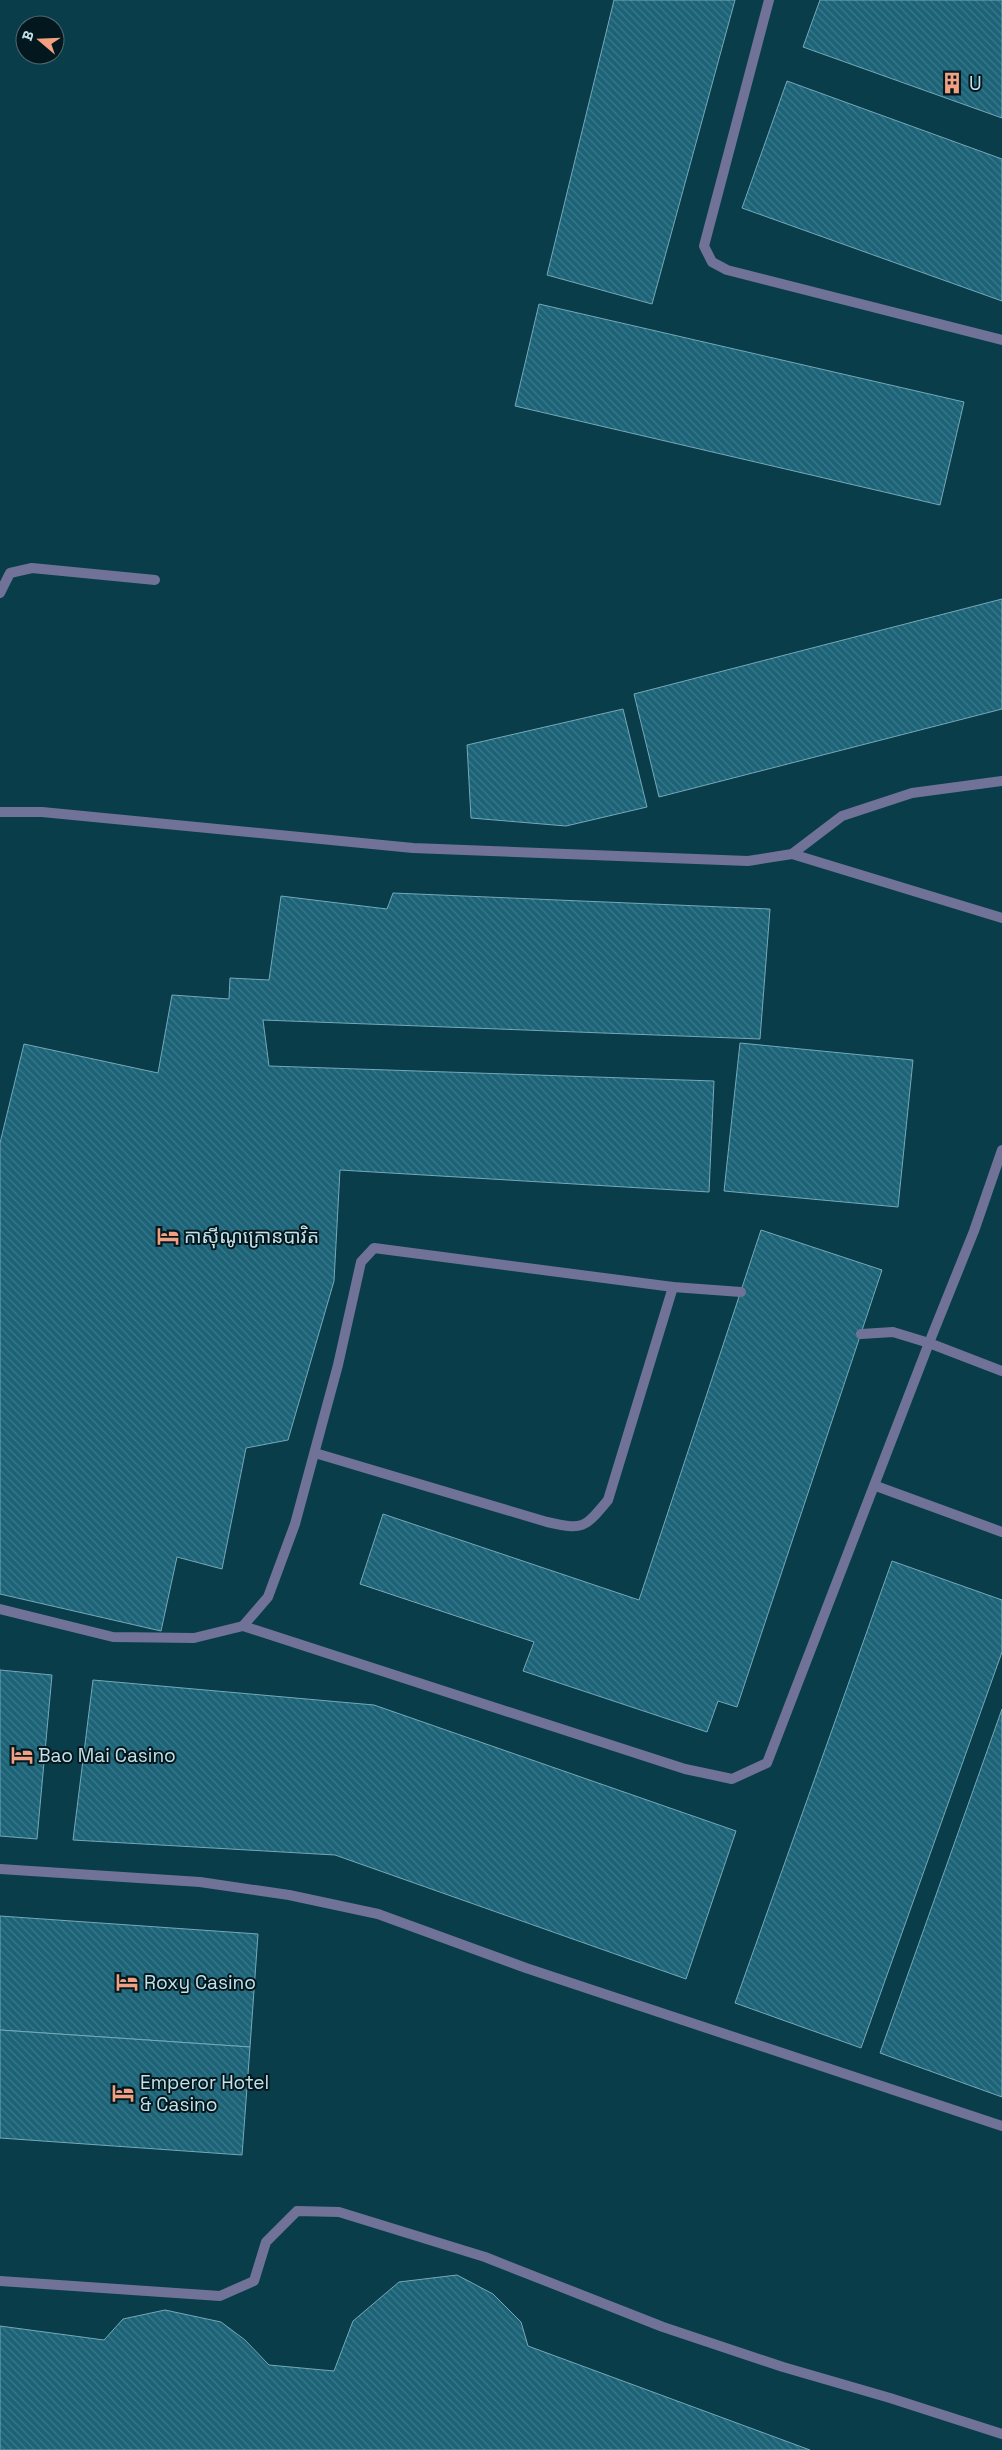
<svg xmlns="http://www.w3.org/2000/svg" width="1002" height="2450" font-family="'Space Grotesk','Noto Sans Khmer',sans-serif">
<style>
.built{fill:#093d4a;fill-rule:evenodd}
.building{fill:url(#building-back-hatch);stroke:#75a8b9}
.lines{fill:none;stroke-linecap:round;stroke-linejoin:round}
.service{stroke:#707397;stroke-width:10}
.minor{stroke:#707397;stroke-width:10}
.labels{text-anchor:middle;stroke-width:4;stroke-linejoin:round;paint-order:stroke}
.poi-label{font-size:19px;fill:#c7e1e9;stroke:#03181e;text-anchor:start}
</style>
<defs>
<pattern id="building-back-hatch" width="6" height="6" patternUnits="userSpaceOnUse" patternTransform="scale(1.25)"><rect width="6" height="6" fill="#1d6377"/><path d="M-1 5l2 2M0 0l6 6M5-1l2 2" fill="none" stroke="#3c798a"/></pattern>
</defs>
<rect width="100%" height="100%" fill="#08323d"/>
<path class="built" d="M0,0H1002V2450H0ZM25,25H55V55H25Z"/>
<g class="building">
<polygon points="614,0 735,0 652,304 547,275"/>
<polygon points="820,0 1002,0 1002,118 803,47"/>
<polygon points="787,81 1002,159 1002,301 742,208"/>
<polygon points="539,304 964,402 940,505 515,406"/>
<polygon points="1002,599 1002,709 659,797 634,694"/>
<polygon points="623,709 647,807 566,826 471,818 467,745"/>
<polygon points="393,893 770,909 760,1039 263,1020 269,1066 714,1081 709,1192 340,1170 334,1281 288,1440 246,1448 222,1569 177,1557 161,1631 0,1594 0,1143 24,1044 158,1073 172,995 229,999 230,978 269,980 281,896 387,909"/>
<polygon points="740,1043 913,1060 898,1207 724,1191"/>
<polygon points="761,1230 882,1270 737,1707 718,1701 707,1732 523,1671 534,1642 360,1584 383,1514 639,1600"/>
<polygon points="892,1561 1002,1600 1002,1652 861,2048 735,2003"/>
<polygon points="0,1670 52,1675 37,1839 0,1836"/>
<polygon points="93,1680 374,1705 736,1831 686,1979 335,1855 73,1840"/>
<polygon points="1002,1709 1002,2097 880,2053"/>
<polygon points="0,1916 258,1934 250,2047 0,2030"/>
<polygon points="0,2030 250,2047 242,2155 0,2138"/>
<polygon points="457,2275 493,2294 521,2322 528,2346 810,2450 0,2450 0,2326 104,2340 123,2319 165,2310 221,2322 245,2340 269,2365 334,2371 353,2321 399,2282"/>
</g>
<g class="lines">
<g class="service">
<polyline points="769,0 704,246 712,262 727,270 1002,340"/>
<polyline points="0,593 10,573 32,568 155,580"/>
<polyline points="0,812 42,812 413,848 748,861 792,854 842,816 912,793 1002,781"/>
<polyline points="792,854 1002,918"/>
<polyline points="1002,1150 974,1231 929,1343 1002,1371"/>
<path d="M315,1453L547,1522C583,1530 584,1529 608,1500L673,1287"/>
<polyline points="876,1486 1002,1532"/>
<polyline points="0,1609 113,1637 194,1638 243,1626 268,1597 295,1524 338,1365 361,1262 374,1248 673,1287 741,1292"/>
<polyline points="243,1626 685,1769 732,1779 767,1763 929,1343 893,1332 861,1334"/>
<polyline points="0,2281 220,2296 254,2281 266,2242 297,2211 339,2212 485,2257 663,2327 783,2367 890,2398 1002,2434"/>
</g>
<polyline class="minor" points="0,1869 200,1882 289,1895 378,1914 526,1968 1002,2126"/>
</g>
<defs>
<g id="building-bare" transform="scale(1.725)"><path d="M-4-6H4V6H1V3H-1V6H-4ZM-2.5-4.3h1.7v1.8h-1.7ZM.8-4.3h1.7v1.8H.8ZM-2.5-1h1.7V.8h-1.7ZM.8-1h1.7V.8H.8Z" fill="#f39f82" stroke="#03181e" stroke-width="2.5" paint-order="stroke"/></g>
<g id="hotel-bare" transform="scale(1.725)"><path d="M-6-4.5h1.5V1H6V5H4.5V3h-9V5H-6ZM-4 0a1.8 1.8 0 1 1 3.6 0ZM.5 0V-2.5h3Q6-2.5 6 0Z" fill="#f39f82" stroke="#03181e" stroke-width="2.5" paint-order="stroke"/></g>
</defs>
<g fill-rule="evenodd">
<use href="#building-bare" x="952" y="83"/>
<use href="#hotel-bare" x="168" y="1236"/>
<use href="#hotel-bare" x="22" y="1755"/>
<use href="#hotel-bare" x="127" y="1982"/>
<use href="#hotel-bare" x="123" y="2093"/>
</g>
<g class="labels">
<g class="poi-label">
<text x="969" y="90">U</text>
<text x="184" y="1243">កាស៊ីណូក្រោនបាវិត</text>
<text x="38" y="1762">Bao Mai Casino</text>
<text x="144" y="1989">Roxy Casino</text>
<text x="140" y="2089">Emperor Hotel<tspan x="140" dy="22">&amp; Casino</tspan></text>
</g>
</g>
<g transform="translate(40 40) rotate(289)"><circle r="24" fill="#03181e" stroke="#51686f"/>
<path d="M0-4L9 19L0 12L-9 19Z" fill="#f39f82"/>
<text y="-8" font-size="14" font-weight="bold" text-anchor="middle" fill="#c7e1e9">B</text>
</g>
</svg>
